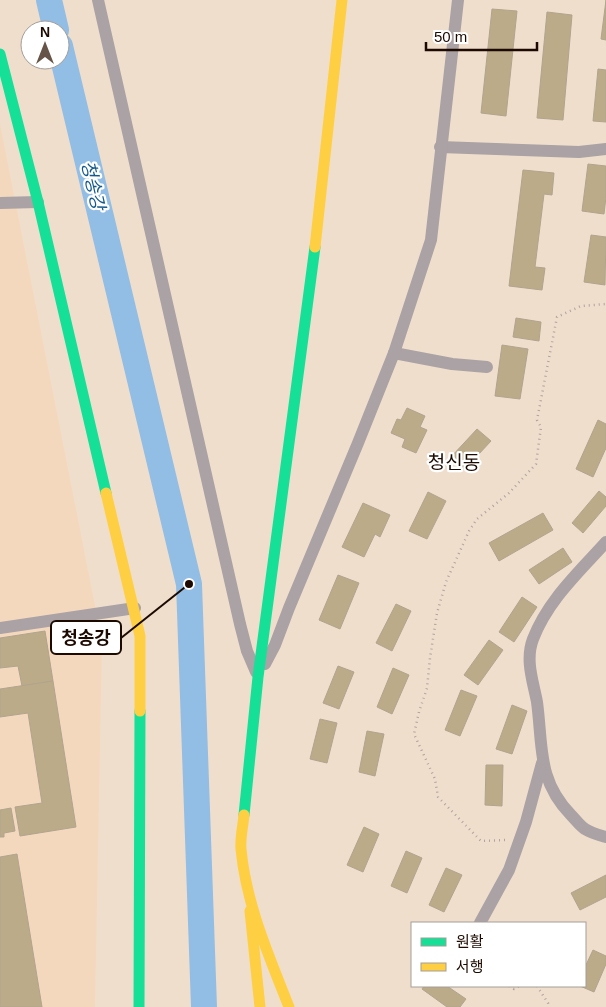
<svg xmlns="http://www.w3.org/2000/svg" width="606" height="1007" font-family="Arial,'Noto Sans KR',sans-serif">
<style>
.built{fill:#f4d8bd}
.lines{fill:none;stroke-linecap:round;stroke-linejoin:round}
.river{stroke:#92bee5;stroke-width:26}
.building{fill:#bcab89;stroke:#b1a48f}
.path{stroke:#aea39e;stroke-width:2.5;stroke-dasharray:1 4;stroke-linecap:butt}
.street{stroke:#aaa2a4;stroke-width:12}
.fast{stroke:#16e098;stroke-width:11}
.slow{stroke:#ffcf43;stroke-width:11}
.labels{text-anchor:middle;stroke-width:4.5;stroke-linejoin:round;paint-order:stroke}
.water-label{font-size:18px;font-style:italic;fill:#14598b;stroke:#fff}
.quarter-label{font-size:19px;fill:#1c0a00;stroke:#fff}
.leader{fill:none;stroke:#1c0a00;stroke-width:2}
.callout-dot{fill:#1c0a00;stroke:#fff;stroke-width:2}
.callout{fill:#fff;stroke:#1c0a00;stroke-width:2}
.callout-label{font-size:18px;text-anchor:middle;font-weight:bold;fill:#1c0a00}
</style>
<rect width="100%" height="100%" fill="#f0decd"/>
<polygon class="built" points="0,124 102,641 95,1007 0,1007"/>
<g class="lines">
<g class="river">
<polyline points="49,0 56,30"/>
<polyline points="60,46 189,584 204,1007"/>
</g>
</g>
<g class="building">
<polygon points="606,0 606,40 601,39"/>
<polygon points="492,9 517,11 506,116 481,113"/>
<polygon points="547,12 572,15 563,120 537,118"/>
<polygon points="598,69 606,70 606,122 593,121"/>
<polygon points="588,164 606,166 606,197 604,214 582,211"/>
<polygon points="523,170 554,173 552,195 544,194 535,267 545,268 542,290 509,286"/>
<polygon points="591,235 606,237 605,285 584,282"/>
<polygon points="516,318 541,322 539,341 513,337"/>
<polygon points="502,345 528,349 520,399 495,396"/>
<polygon points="407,408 425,416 420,427 427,430 416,453 402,447 405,439 391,433 397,419 401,420"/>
<polygon points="598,420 606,424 606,448 593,477 576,469"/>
<polygon points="477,429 491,441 465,469 451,457"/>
<polygon points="599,491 606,497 606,506 583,533 572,523"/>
<polygon points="428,492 446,501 427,539 409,531"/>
<polygon points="363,503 390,515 380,537 375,534 364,557 342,547"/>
<polygon points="543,513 553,530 499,561 489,543"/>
<polygon points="563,548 572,562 539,584 529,570"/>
<polygon points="338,575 359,583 340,629 319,620"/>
<polygon points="522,597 537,607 514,642 499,632"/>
<polygon points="396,604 411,611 392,651 376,643"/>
<polygon points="45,631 53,681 22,686 18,666 0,668 0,638"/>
<polygon points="489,640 503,650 478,685 464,675"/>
<polygon points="338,666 354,672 339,709 323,703"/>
<polygon points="393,668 409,675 392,714 377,707"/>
<polygon points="53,681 76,827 20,836 15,807 42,803 28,713 0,717 0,689"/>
<polygon points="461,690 477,696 460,736 445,730"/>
<polygon points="512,705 527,711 512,754 496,749"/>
<polygon points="320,719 337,723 327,763 310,759"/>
<polygon points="367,731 384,734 375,776 359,772"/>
<polygon points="486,765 503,765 502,806 485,805"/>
<polygon points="11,808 15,831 4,833 4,837 0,837 0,810"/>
<polygon points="364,827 379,834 363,872 347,865"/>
<polygon points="406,851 422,858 407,893 391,886"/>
<polygon points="17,854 42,1007 0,1007 0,857"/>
<polygon points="446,868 462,875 444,912 429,905"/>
<polygon points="606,875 606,897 580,910 571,893"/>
<polygon points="593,950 606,956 606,964 594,992 580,986 585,986 585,967"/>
<polygon points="424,986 447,986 466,999 460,1007 447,1007 422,989"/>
</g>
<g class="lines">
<g class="path">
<polyline points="505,840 481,841 438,797 435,779 414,734 419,712 427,688 430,658 437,613 446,582 469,531 477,519 509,493 536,464 541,427 537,420 557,317 581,306 606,304"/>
<polyline points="509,986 514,989 519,986"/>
<polyline points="537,986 548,1003 549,1007"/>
</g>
<g class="street">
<polyline points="98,0 240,624 247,651 256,672"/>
<polyline points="440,147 579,152 606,149"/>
<polyline points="0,203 38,202"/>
<polyline points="394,353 452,364 487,367"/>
<path d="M606,542C579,572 548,600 533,639C525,660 533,681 537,702C543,747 537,780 571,815C576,820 580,826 585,829C591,833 599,835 606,837"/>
<polyline points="0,628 135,608"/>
<polyline points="265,664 275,645 289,608 358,443 394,353 431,240 458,0"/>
<polyline points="480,923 509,870 526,822 542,763"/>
</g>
<g class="fast">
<polyline points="0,54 38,202 106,493"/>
<polyline points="244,815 258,677 315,247"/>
<polyline points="139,1007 140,711"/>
</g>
<g class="slow">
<polyline points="315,247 342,0"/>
<polyline points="106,493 140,636 140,711"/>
<path d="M244,815C243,826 240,838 241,849C246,904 269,956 289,1007"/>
<polyline points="250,911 260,1007"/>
</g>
</g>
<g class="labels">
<g class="water-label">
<text transform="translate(93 185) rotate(77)" y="6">청송강</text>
</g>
<g class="quarter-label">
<text x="454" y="469">청신동</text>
</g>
</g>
<path class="leader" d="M189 584L121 638"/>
<circle class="callout-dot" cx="189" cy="584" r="5"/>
<rect class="callout" x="51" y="621" width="70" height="33" rx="5"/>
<g class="callout-label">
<text x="86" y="644">청송강</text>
</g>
<rect x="411" y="922" width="175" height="65" fill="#ffffff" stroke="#a49d99"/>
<rect x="421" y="938" width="25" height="8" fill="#16e098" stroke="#a49d99"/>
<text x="456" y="947" font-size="15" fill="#1c0a00">원활</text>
<rect x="421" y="963" width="25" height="8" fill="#ffcf43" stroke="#a49d99"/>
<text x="456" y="972" font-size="15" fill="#1c0a00">서행</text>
<g transform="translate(45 45)"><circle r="24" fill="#ffffff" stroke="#a49d99"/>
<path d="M0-4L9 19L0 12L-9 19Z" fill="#665448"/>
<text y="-8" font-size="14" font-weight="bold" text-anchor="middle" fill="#1c0a00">N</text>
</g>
<path d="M426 42v8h111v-8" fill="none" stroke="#1c0a00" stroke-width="2.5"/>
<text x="434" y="42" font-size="15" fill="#1c0a00" stroke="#ffffff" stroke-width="4" paint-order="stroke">50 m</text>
</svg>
